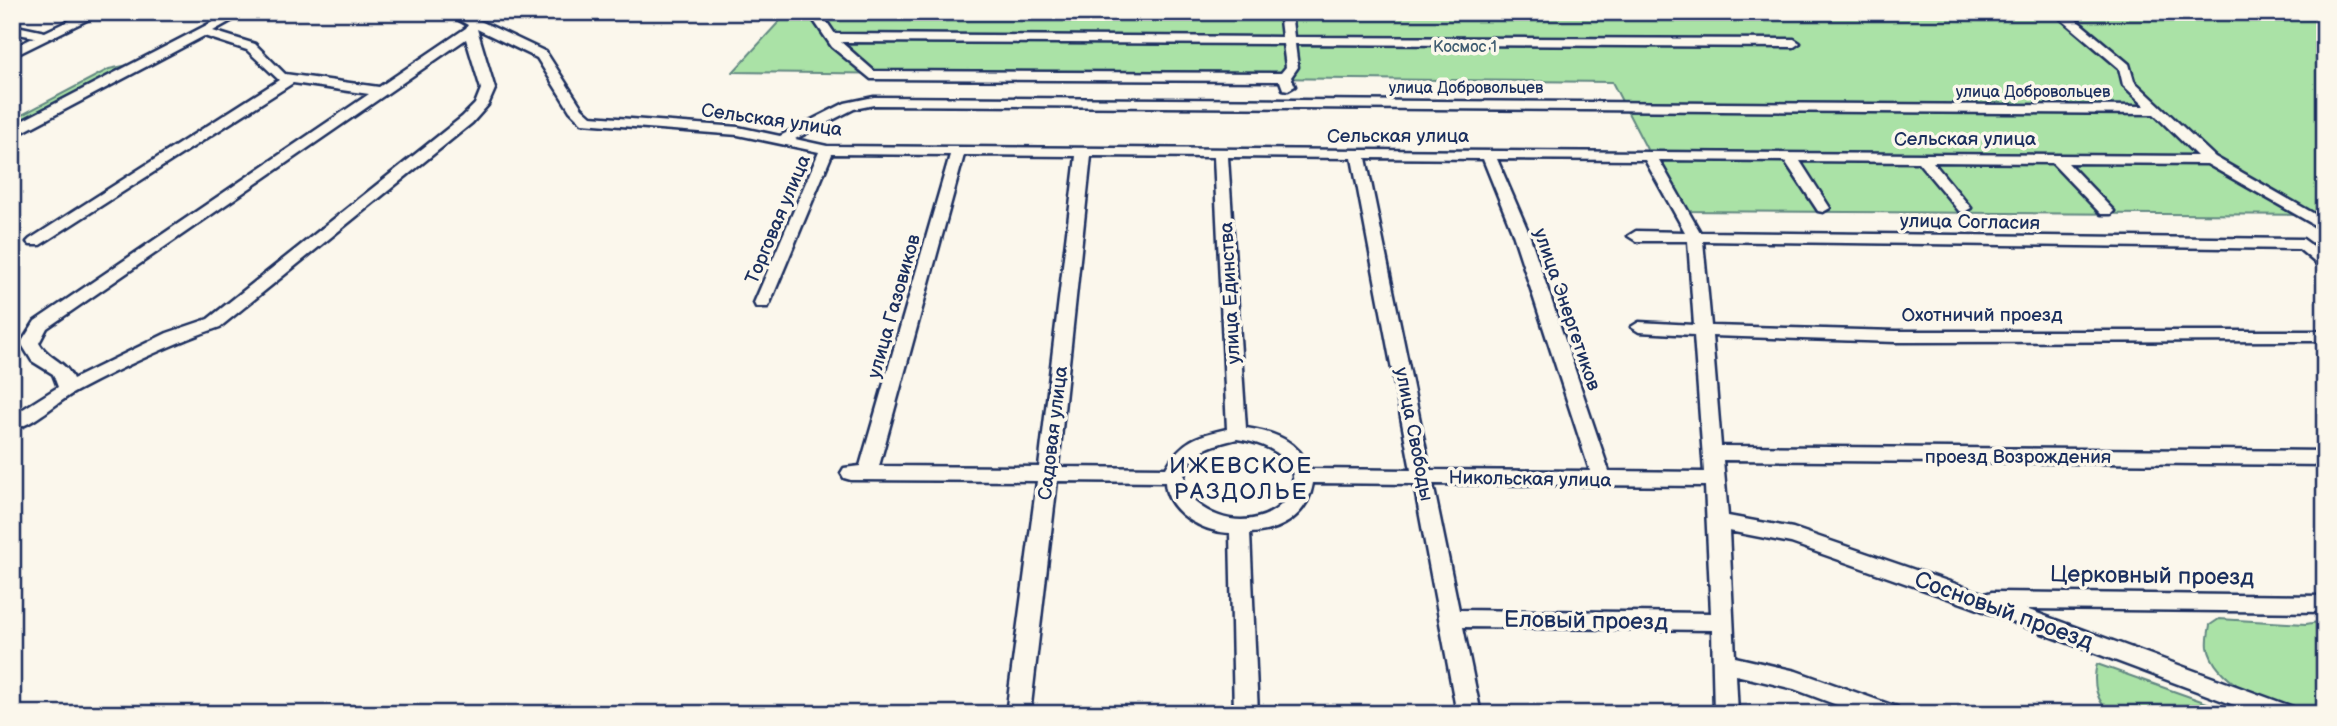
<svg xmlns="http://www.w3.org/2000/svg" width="2337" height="726" font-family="'Balsamiq Sans',sans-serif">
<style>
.green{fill:#aae2a6;stroke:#628882;stroke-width:2}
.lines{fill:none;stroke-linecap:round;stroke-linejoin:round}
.minor-casing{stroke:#1b2f5e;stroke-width:5}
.minor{fill:#fbf7ec;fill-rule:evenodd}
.labels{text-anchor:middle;stroke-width:7;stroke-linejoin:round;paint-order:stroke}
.far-park-label{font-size:16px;fill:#3f5c70;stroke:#fbf7ec}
.far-street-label{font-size:16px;fill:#1b2f5e;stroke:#fbf7ec}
.street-label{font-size:19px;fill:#1b2f5e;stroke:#fbf7ec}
.quarter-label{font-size:23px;letter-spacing:2px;fill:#1b2f5e;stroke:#fbf7ec}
.near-street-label{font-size:23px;fill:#1b2f5e;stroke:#fbf7ec}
</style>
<rect width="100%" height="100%" fill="#fbf7ec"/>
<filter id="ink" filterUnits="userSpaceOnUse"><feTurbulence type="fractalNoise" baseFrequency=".0143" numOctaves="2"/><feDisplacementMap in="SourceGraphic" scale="14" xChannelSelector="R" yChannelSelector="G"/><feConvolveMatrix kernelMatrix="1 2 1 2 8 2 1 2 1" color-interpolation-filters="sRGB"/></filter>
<g filter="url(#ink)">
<g class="green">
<polygon points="788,12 2211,12 2325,17 2325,220 2318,215 1679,211 1612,82 733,72"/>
<polygon points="128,65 130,67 25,120 16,118 109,69"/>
<path d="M2219,619L2306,624L2325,621V714C2318,714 2310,715 2303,714C2271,708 2214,681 2208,647C2207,640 2209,631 2210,625Z"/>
<path d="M2097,664L2238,714H2112C2096,702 2092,683 2097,664Z"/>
</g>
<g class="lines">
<g class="minor-casing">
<g id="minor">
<polygon points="87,12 97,15 12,57 12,48 35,37 12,33 12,25 45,32"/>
<path d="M232,12H247L213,31L255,44L285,74L379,87L466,28L468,25L445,12H461L546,52L582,108L591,116L738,127L780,136L845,103L874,97L2145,106L2123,85L2119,68L2053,12H2067L2129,64L2134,81L2215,157L2325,220V231L2207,164L2068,163L2111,208L2114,211L2111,214H2101L2052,163L1933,162L1971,208L1964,212L1959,211L1918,162L1800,161L1830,208L1823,212L1818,211L1785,161L1659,160L1700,232L2303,239L2325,255V268L2319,266L2299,249L1703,241L1711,326L1896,331H2325V341L1896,342L1712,336L1721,446L2325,451V465L1723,460L1728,516L1793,528L1985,594L1992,592L2325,596V612L2026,609L2293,707L2296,714H2258L1970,606L1791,543L1729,531L1735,657L1796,671L1897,707L1900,714H1861L1794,689L1736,675L1738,714H1714L1712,630L1463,627L1481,714H1457L1414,484L1313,483C1308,515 1281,532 1250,533L1258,714H1234L1230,533C1203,532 1166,512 1165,482L1057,481L1030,714H1006L1037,481L851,480L844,478L841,473L844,468L860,466L950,155L832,154L770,303L768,307H756L754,303L819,152L738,135L582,123L570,111L537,58L477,29L495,89L488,105L472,123L220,327C170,344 123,367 77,391C55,403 37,423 12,430V416L58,387L53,374L32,361L21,343L35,321L369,94L293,83L40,245H30L27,242L30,239L279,80L247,50L204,36L17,135L12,136V126ZM466,39L481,89L475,104L462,117L208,319L167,333L73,379C66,361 48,359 39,343L47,328ZM874,105L2154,114L2197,156L827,146L795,139L854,109ZM964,155L1076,156L1039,467L879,466ZM1091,156L1214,157L1227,429C1196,436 1182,440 1166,468L1058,467ZM1228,157L1352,158L1411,470L1310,469C1299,441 1274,432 1246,428ZM1366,158L1483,159L1512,231L1590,471L1430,470ZM1497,159L1645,160L1685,232L1636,231L1628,236L1636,241H1688L1694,325L1639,322L1631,327L1639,332L1694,335L1704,472L1609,471L1528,231ZM1237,439C1351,457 1268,560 1196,503C1189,497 1184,490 1184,481C1184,451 1213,445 1237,439ZM1433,484L1705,486L1711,613L1459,610Z"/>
<path d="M808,12H820L835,34L1282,37L1279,12H1291L1294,37L1794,39L1800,43L1794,47L1295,44L1298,67L1291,77L1295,86L1288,90L1283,89L1280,81L871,79L832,47ZM841,42L1283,44L1286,67L1281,73L874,71Z"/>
<polygon points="2288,12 2325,12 2325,18 2294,16"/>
</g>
</g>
<use href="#minor" class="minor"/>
</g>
</g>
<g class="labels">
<g class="far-park-label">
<text x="1465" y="52">Космос 1</text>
</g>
<g class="far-street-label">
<text x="1466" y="93">улица Добровольцев</text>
<text x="2033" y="97">улица Добровольцев</text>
</g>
<g class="street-label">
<text transform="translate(772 119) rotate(8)" y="7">Сельская улица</text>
<text x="1398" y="142">Сельская улица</text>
<text x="1965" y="145">Сельская улица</text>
<text transform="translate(777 219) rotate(-67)" y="7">Торговая улица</text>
<text transform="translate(1970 221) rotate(1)" y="7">улица Согласия</text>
<text transform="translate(1229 293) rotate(-93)" y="7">улица Единства</text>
<text transform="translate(893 306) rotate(-74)" y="7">улица Газовиков</text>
<text transform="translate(1568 309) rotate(71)" y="7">улица Энергетиков</text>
<text x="1982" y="321">Охотничий проезд</text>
<text transform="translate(1052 433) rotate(-83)" y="7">Садовая улица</text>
<text transform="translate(1415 434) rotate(79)" y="7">улица Свободы</text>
<text x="2018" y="463">проезд Возрождения</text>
<text transform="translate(1530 478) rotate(1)" y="7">Никольская улица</text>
</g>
<g class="quarter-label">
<text x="1241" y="473">ИЖЕВСКОЕ<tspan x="1241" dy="26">РАЗДОЛЬЕ</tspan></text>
</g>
<g class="near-street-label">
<text transform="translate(2152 575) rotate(1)" y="8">Церковный проезд</text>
<text transform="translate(2004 610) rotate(20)" y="8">Сосновый проезд</text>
<text transform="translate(1586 620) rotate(1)" y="8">Еловый проезд</text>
</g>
</g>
<rect width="2337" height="726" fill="none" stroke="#fbf7ec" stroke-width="42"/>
<rect x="21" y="21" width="2295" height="684" fill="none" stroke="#1b2f5e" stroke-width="2.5" filter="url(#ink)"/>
</svg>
